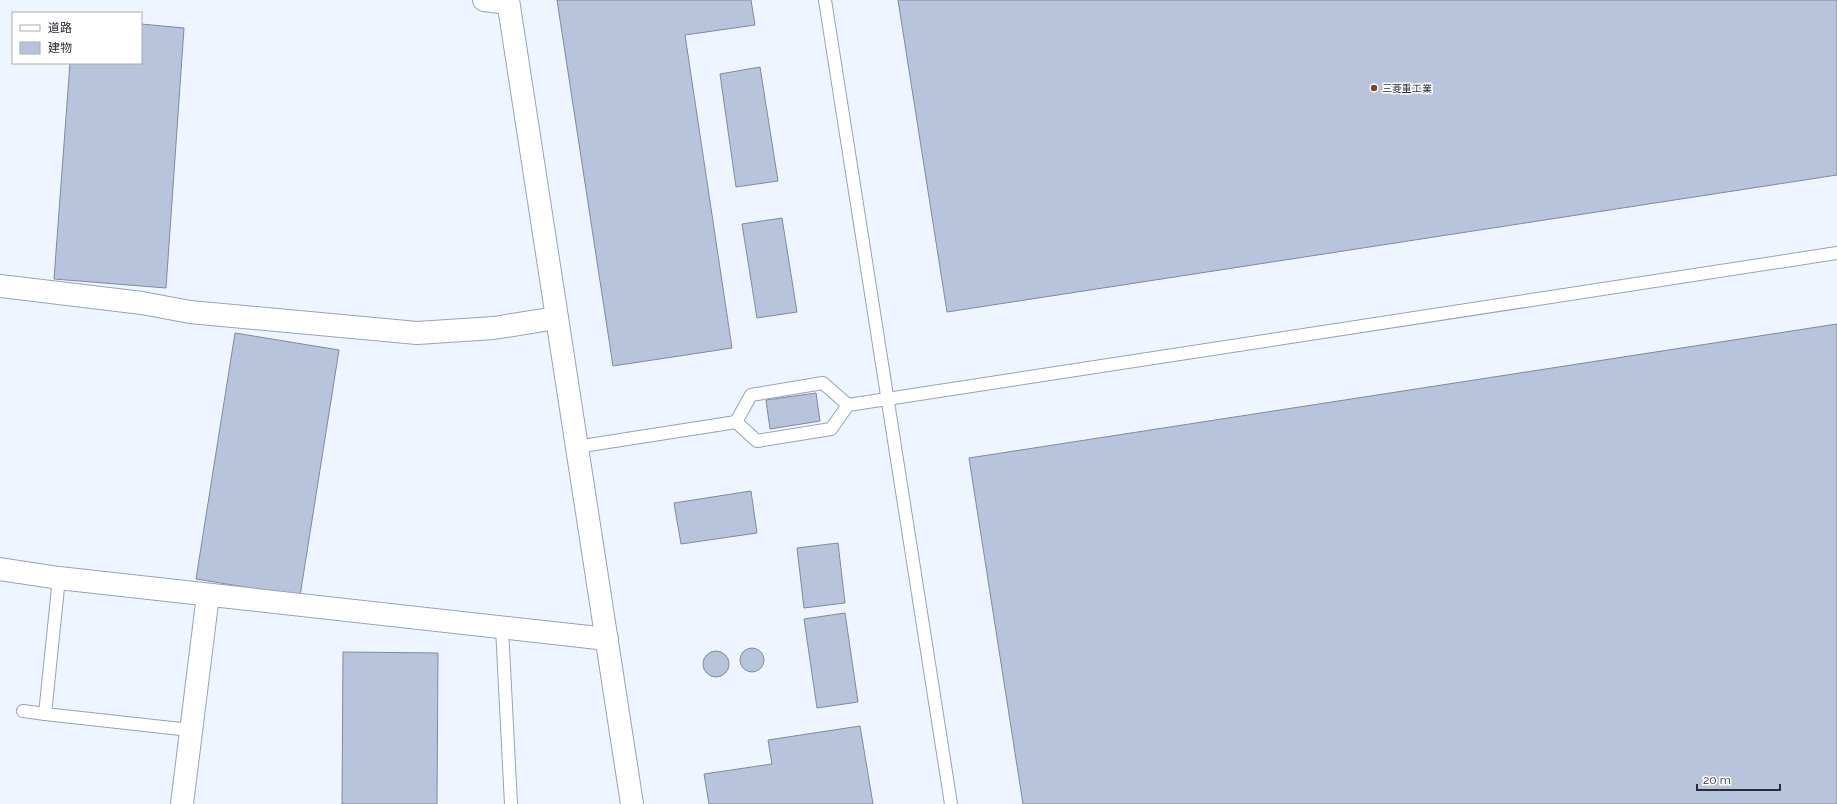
<svg xmlns="http://www.w3.org/2000/svg" width="1837" height="804" font-family="Raleway,'Noto Sans JP',sans-serif">
<style>
.building{fill:#b7c4db;stroke:#7e8aa0}
.lines{fill:none;stroke-linecap:round;stroke-linejoin:round}
.service-casing{stroke:#96a3b9;stroke-width:14}
.minor-casing{stroke:#96a3b9;stroke-width:24}
.tertiary-casing{stroke:#96a3b9;stroke-width:24}
.service{stroke:#fff;stroke-width:12}
.minor{stroke:#fff;stroke-width:22}
.tertiary{stroke:#fff;stroke-width:22}
.poi-dot{fill:#874415;stroke:#fff;stroke-width:1.5}
.labels{text-anchor:middle;stroke-width:3;stroke-linejoin:round;paint-order:stroke}
.poi-label{font-size:10px;fill:#282d36;stroke:#fff;text-anchor:start}
</style>
<rect width="100%" height="100%" fill="#eff5ff"/>
<g class="building">
<polygon points="557,0 751,0 755,25 685,35 732,348 613,366"/>
<polygon points="898,0 1837,0 1837,175 947,312"/>
<polygon points="141,24 184,28 166,288 54,279 70,63 141,63"/>
<polygon points="760,67 778,181 736,187 720,74"/>
<polygon points="782,218 797,312 757,318 742,224"/>
<polygon points="1837,324 1837,804 1023,804 969,458"/>
<polygon points="235,333 339,350 300,596 196,579"/>
<polygon points="816,393 820,421 770,429 766,400"/>
<polygon points="751,491 757,533 681,544 674,503"/>
<polygon points="838,543 845,603 804,608 797,548"/>
<polygon points="845,613 858,702 817,708 804,619"/>
<circle cx="752" cy="660" r="12"/>
<circle cx="716" cy="664" r="13"/>
<polygon points="343,652 438,653 437,804 342,804"/>
<polygon points="860,726 873,804 709,804 704,774 772,764 768,740"/>
</g>
<g class="lines">
<g class="service-casing">
<g id="service">
<polyline points="825,0 951,804"/>
<polyline points="736,422 757,441 831,429 848,405 1837,253"/>
<polyline points="736,422 751,395 823,383 848,405"/>
<polyline points="576,447 736,422"/>
<polyline points="59,578 45,714 190,730"/>
<polyline points="502,628 511,804"/>
<polyline points="23,711 45,714"/>
</g>
</g>
<g class="minor-casing">
<g id="minor">
<polyline points="484,0 508,3"/>
<polyline points="0,286 142,303 190,312 417,333 494,328 556,318"/>
<polyline points="0,569 59,578 607,639"/>
<polyline points="182,804 208,595"/>
</g>
</g>
<g class="tertiary-casing">
<polyline id="tertiary" points="508,0 632,804"/>
</g>
<use href="#service" class="service"/>
<use href="#minor" class="minor"/>
<use href="#tertiary" class="tertiary"/>
</g>
<circle class="poi-dot" cx="1374" cy="88" r="4"/>
<g class="labels">
<g class="poi-label">
<text x="1382" y="92">三菱重工業</text>
</g>
</g>
<rect x="12" y="12" width="130" height="52" fill="#ffffff" stroke="#a9abaf"/>
<rect x="20" y="25" width="20" height="6" fill="#ffffff" stroke="#a9abaf"/>
<text x="48" y="32" font-size="12" fill="#282d36">道路</text>
<rect x="20" y="42" width="20" height="12" fill="#b7c4db" stroke="#a9abaf"/>
<text x="48" y="52" font-size="12" fill="#282d36">建物</text>
<path d="M1697 784v6h83v-6" fill="none" stroke="#282d36" stroke-width="2"/>
<text x="1703" y="784" font-size="12" fill="#282d36" stroke="#ffffff" stroke-width="3" paint-order="stroke">20 m</text>
</svg>
